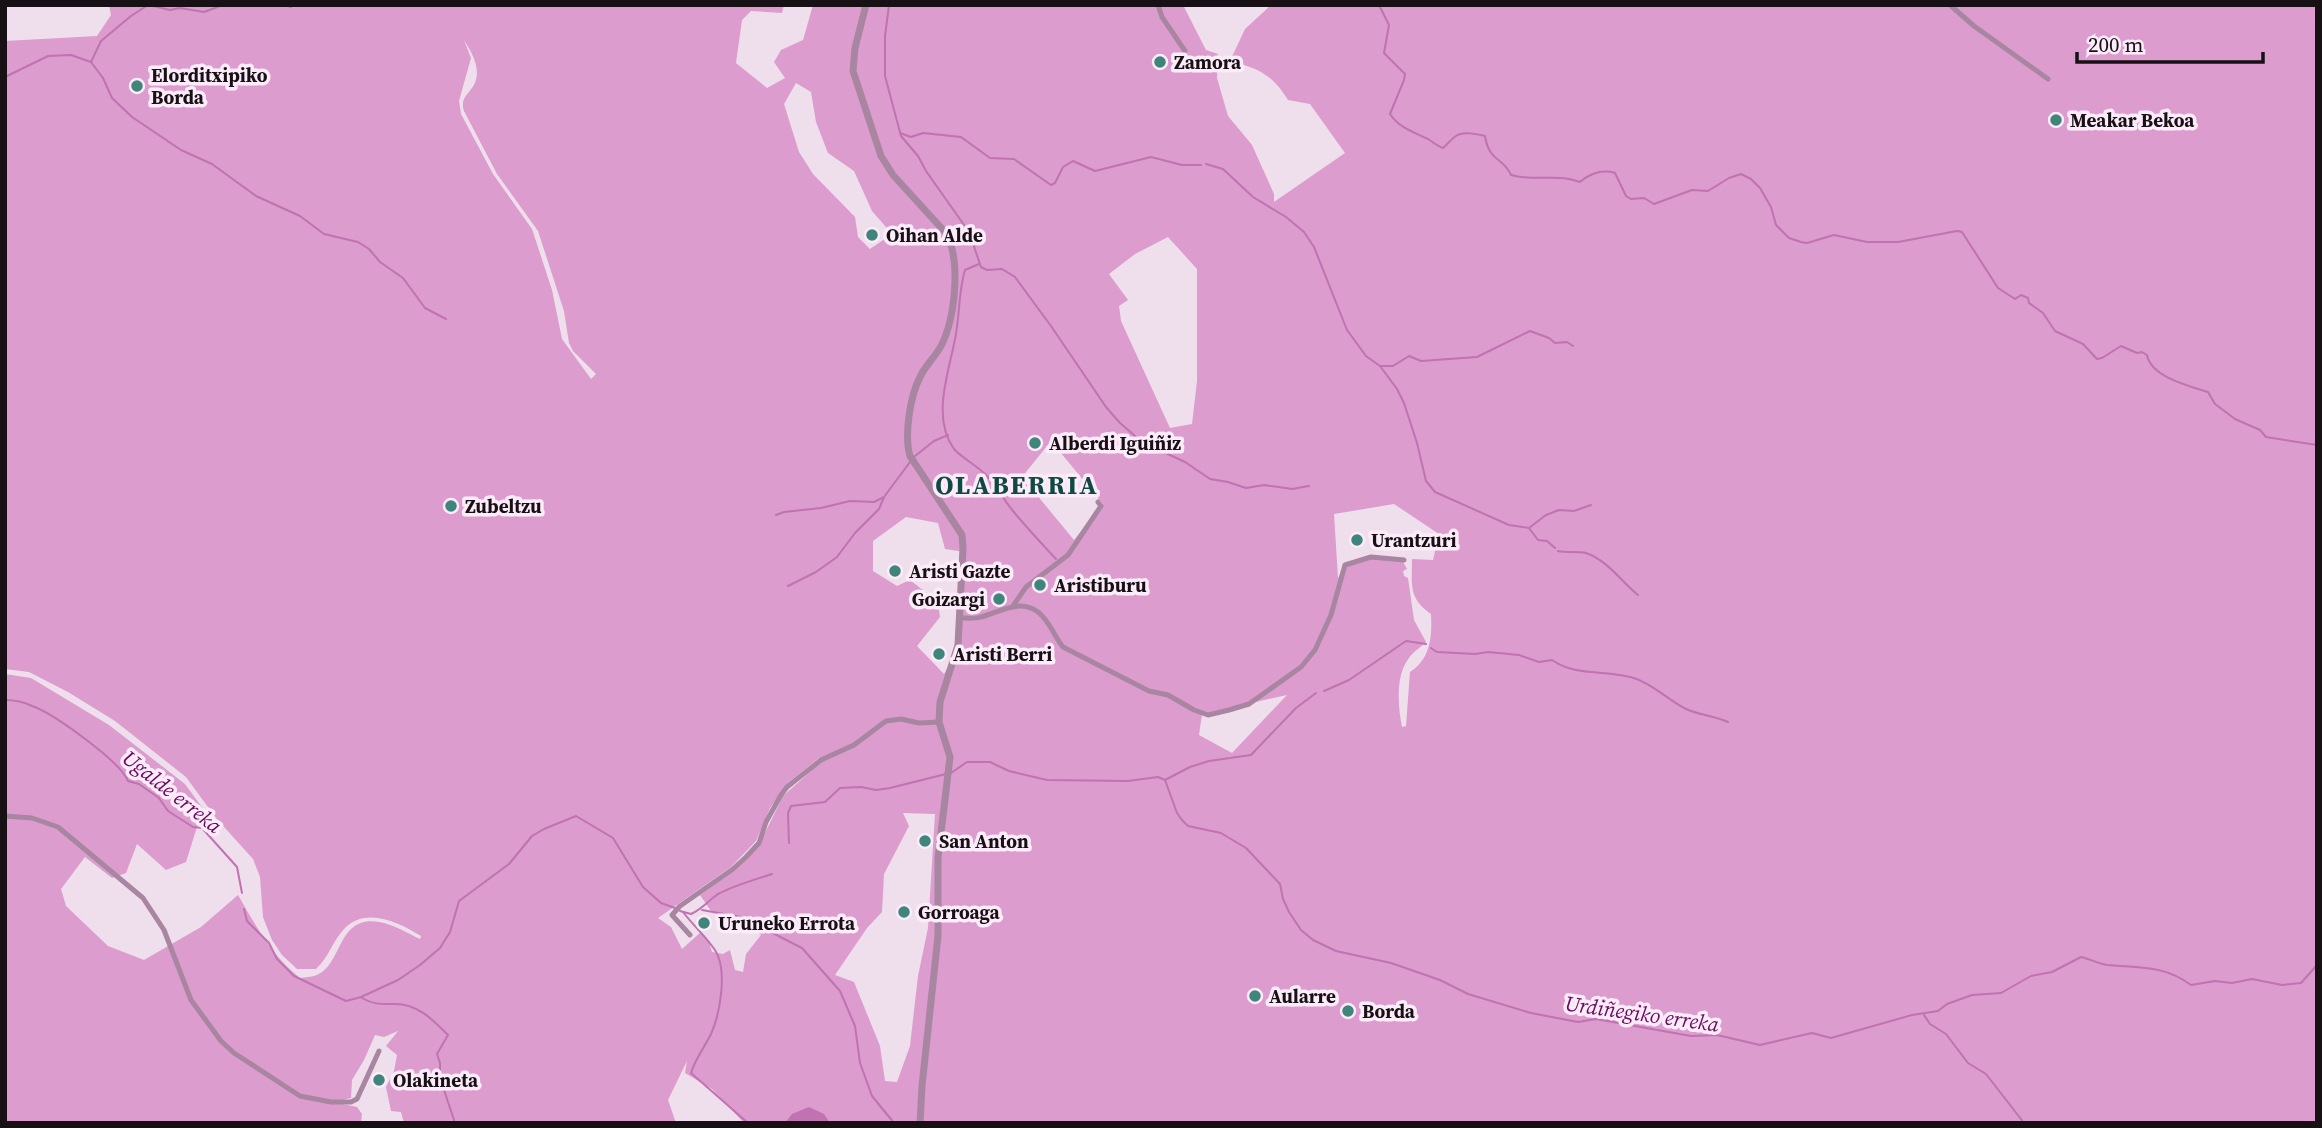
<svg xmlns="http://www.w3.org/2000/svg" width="2322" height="1128" font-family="'Source Serif 4',serif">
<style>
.green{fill:#dc9cce;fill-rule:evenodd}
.water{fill:#c072b1}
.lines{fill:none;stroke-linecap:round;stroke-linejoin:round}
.stream{stroke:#c072b1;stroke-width:2}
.minor{stroke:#a885a0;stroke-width:5}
.tertiary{stroke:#a885a0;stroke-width:7}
.poi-dot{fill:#3f857b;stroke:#fcebf8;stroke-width:2.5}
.labels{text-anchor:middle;stroke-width:7;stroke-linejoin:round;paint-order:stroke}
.poi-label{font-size:19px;font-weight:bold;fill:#171116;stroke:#fcebf8;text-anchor:start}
.water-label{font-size:21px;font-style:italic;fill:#6b085f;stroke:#fcebf8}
.district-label{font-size:26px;font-weight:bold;letter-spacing:2px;fill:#0e4a43;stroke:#fcebf8}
</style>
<rect width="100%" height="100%" fill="#efdeeb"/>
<path class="green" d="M109,5H784L782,13L751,11L742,20L736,63L767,88L785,78L774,62L781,50L803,40L813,5H1183L1206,50L1218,54L1217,78L1228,116L1252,145L1274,194V202L1345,153L1310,104L1288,100C1273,75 1258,68 1230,61L1245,29L1271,5H2317V1123H744L712,1089L685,1073L687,1061L668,1100L676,1123H404L401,1112L391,1111L386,1087L394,1071L397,1055L386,1046L398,1031L384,1037L375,1035L364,1060L352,1080L351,1098L333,1102L357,1107L362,1114L361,1123H5V674L31,678L109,725L185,784L209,817L197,827L186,862L166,870L137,844L126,873L112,878L85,857L61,889L66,906L108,946L144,960L201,927L238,895C256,926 271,955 300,978C305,977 312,977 317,975C343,964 337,915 379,922C393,924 407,933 420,939L421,936C401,923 366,906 345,928C333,940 329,957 316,969H297L282,955L272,940L263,917L260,877L253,859L216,818L186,777L115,721L68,692L29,672L5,669V41L97,36L111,15ZM464,40C472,53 482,69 474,85C468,95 460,98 464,111L497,174L538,231L564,311L569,343L573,351L596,374L591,379L562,339L552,290L532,229L493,174L461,114L459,101L471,58ZM796,83L811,92L816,122L828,153L854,171L872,211L892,234L870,249L858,237L855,217L813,174L799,152L784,104ZM1168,237L1197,269V381L1192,424L1170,428L1121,321L1119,306L1128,300L1109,274L1135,254ZM1051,441L1103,504L1074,540L1022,477ZM1394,504L1439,534L1433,560L1412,559C1412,585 1408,598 1431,614C1432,637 1431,658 1410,672L1406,726L1402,727C1398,707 1395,676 1409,658C1413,652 1421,647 1426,642L1414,620L1408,578L1404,576L1403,571L1407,569L1403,562L1371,558L1346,564L1338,578L1334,514ZM906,517L938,523L945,549L965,552L960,646L944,674L917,646L940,617L938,602L910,580L897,586L873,571V541ZM1287,695L1232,753L1199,735L1202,714ZM819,758L821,762L783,796L759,845L733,871L700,895L711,911L738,919L761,935L746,954L743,972L735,970L730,950L723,954L712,952L708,939L701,932L682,949L671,927L658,918L731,867L756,841L770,808L788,783ZM903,813L935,814L928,928L918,976L910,1046L897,1082L885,1081L880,1046L854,982L835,975L867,928L882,912L884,874L909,826Z"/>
<polygon class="water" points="809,1107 824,1114 830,1123 785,1123 792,1114"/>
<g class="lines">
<g class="stream">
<polyline points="149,5 170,10 180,8 204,12 223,5"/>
<polyline points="283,5 291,7"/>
<polyline points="889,5 885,36 885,76 901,136 918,156 926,171 969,232 981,267 987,270 1002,269 1015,277 1051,326 1106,407 1120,423 1142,442 1185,462 1210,479 1228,482 1246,488 1264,485 1292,489 1309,486"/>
<path d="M1379,5L1389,25L1384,53L1405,74L1404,80L1390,114C1399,128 1414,132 1428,139C1433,142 1437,146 1443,148C1447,145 1451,139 1456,136C1462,131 1478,134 1485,136C1489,162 1503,157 1511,175C1535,182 1558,173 1580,182C1589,174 1602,169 1615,173L1626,196L1631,199L1644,198L1654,204L1692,190L1708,191L1729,178L1741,174L1751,179L1760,188L1771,207L1776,225L1789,238L1801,242L1807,243L1834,235L1867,242H1898L1957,231L1962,232L1998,288L2015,299L2021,295L2028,298L2029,303L2043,313L2055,331L2083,344L2097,359L2102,358L2121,346L2137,353L2142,352L2147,355C2151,377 2189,386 2208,392L2215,404L2235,419L2260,430L2266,437L2317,445"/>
<polyline points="91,62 101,41 131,16 148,5"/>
<polyline points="5,77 48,56 71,55 91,62 103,78 112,98 132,117 181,150 212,164 256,196 300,216 324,234 358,242 369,249 380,262 403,278 425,308 446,319"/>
<polyline points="900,133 911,137 923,133 961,137 990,158 1014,159 1051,185 1055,183 1063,167 1073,161 1095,171 1151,157 1182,165 1201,165"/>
<polyline points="1206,164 1223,169 1253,197 1286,217 1304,232 1314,247 1347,330 1366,356 1380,366 1397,389 1404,403 1417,443 1426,481 1435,492 1509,525 1529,528 1538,540 1547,541 1555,548"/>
<path d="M979,264L965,270C958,293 960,316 955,339C949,372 931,417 954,449C963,459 978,466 987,476C997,487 1004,500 1013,511C1026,527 1041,543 1056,559"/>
<polyline points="1380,366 1393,366 1409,356 1421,361 1477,357 1530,331 1549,338 1555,343 1567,342 1573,346"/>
<polyline points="915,456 934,441 948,435"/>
<polyline points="776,515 784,512 821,508 850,501 874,502 884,497"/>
<polyline points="1529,528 1546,515 1559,510 1574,511 1591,505"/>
<path d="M1558,551C1567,553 1577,551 1586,553C1607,560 1622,582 1638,595"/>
<polyline points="788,586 816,572 837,557 855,533 879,509 884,497 910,462"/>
<path d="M1431,648L1437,652L1475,654L1488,652L1519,655L1539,662L1552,660C1576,677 1605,669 1634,678C1653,684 1668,700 1686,709C1699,715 1715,716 1728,722"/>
<polyline points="1324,691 1349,680 1406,641 1426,644"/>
<path d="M5,700C14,700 24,702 32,706C53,713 121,762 128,781L139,784L159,798L168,811L193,827L202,828L237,867L242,893"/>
<path d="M951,773L967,762H990L1009,771L1047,780L1128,781L1158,777L1165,780L1177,813L1182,820L1188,826L1221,833L1246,848L1280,884L1283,899L1289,912L1301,930L1313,940L1336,951L1391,963L1440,980L1468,994L1531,1013L1578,1022L1596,1019L1691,1036L1717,1035L1760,1045L1812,1033L1831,1038L1912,1015L1938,1011L1947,1004L1972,995L2001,993L2031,976L2052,972L2081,957C2090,959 2099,964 2107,965C2140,968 2164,965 2191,985L2215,981L2232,983L2252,979L2282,985L2301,983L2317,965"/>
<polyline points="1165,780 1190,767 1209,761 1251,755 1296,708 1316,693"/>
<polyline points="789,843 788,813 791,806 825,802 840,788 861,787 876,790 890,788 946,774"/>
<polyline points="244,909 247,921 269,943 277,959 294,976 346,1001 361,997 398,980 420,965 440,948 450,932 459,901 509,864 532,836 544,829 576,816 613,838 643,887 661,903 675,908"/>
<polyline points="702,910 741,917 802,948 840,991 855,1026 860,1063 872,1096 894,1123"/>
<path d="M680,911L691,914C702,909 708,901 718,894C735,885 754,880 772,874"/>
<path d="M683,912C693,925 706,937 715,950C728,970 720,1014 711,1034C704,1048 695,1059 691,1073L748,1123"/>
<path d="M362,998C374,1005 382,1004 395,1004C418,1004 433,1020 448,1035L437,1054L440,1063V1078L455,1123"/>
<polyline points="1924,1015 1930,1024 1946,1034 1968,1063 1986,1074 2024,1123"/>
</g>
<g class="minor">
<polyline points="1158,5 1162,17 1185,51"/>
<polyline points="1950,5 1974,26 2048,79"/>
<polyline points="1013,606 1026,587 1068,555 1101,506 1098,502"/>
<path d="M960,618C967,618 975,619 981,617C1000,612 1020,598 1038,612C1049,620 1054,636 1063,647L1149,691L1168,695L1194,710L1208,715L1229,710L1249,704L1301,667L1315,650L1331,615L1345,565L1371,557L1404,560"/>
<polyline points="5,816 32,818 58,827 143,898 164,930 191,1000 221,1041 234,1053 300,1096 331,1102 351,1102 357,1099 379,1051"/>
<polyline points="690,935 672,915 680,906 733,869 746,857 759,843 766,822 781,795 787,787 821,760 854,745 886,721 901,719 919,723 939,722"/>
</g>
<path class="tertiary" d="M866,5L855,48L853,71L881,156L893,175L945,232C962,258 955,319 941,346C935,357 925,366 920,377C910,396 904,436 910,456L962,535L963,548L958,645L940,702L939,722L950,757L938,858V936L922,1086L920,1123"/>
</g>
<g class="poi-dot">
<circle cx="1160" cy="62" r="7"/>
<circle cx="137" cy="86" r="7"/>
<circle cx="2056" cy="120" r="7"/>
<circle cx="872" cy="235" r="7"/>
<circle cx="1035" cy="443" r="7"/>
<circle cx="451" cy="506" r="7"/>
<circle cx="1357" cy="540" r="7"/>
<circle cx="895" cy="571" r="7"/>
<circle cx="1040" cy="585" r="7"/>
<circle cx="999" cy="599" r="7"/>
<circle cx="939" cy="654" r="7"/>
<circle cx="925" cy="841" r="7"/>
<circle cx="904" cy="912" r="7"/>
<circle cx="704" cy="923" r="7"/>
<circle cx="1255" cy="996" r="7"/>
<circle cx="1348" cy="1011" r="7"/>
<circle cx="379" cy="1080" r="7"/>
</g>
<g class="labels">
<g class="poi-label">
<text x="1174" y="69">Zamora</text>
<text x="151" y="82">Elorditxipiko<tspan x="151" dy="22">Borda</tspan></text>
<text x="2070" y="127">Meakar Bekoa</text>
<text x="886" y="242">Oihan Alde</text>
<text x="1049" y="450">Alberdi Iguiñiz</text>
<text x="465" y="513">Zubeltzu</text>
<text x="1371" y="547">Urantzuri</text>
<text x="909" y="578">Aristi Gazte</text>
<text x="1054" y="592">Aristiburu</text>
<text x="985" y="606" text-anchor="end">Goizargi</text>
<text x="953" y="661">Aristi Berri</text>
<text x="939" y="848">San Anton</text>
<text x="918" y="919">Gorroaga</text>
<text x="718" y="930">Uruneko Errota</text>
<text x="1269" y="1003">Aularre</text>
<text x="1362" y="1018">Borda</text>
<text x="393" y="1087">Olakineta</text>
</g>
<g class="water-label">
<text transform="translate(172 792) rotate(38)" y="7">Ugalde erreka</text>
<text transform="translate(1642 1014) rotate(8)" y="7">Urdiñegiko erreka</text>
</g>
<g class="district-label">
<text x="1017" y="494">OLABERRIA</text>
</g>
</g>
<rect width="2322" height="1128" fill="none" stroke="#171116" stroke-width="14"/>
<path d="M2077 52v10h186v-10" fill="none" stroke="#171116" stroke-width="3.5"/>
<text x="2088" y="52" font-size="21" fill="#171116" stroke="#fcebf8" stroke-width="5" paint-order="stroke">200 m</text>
</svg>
